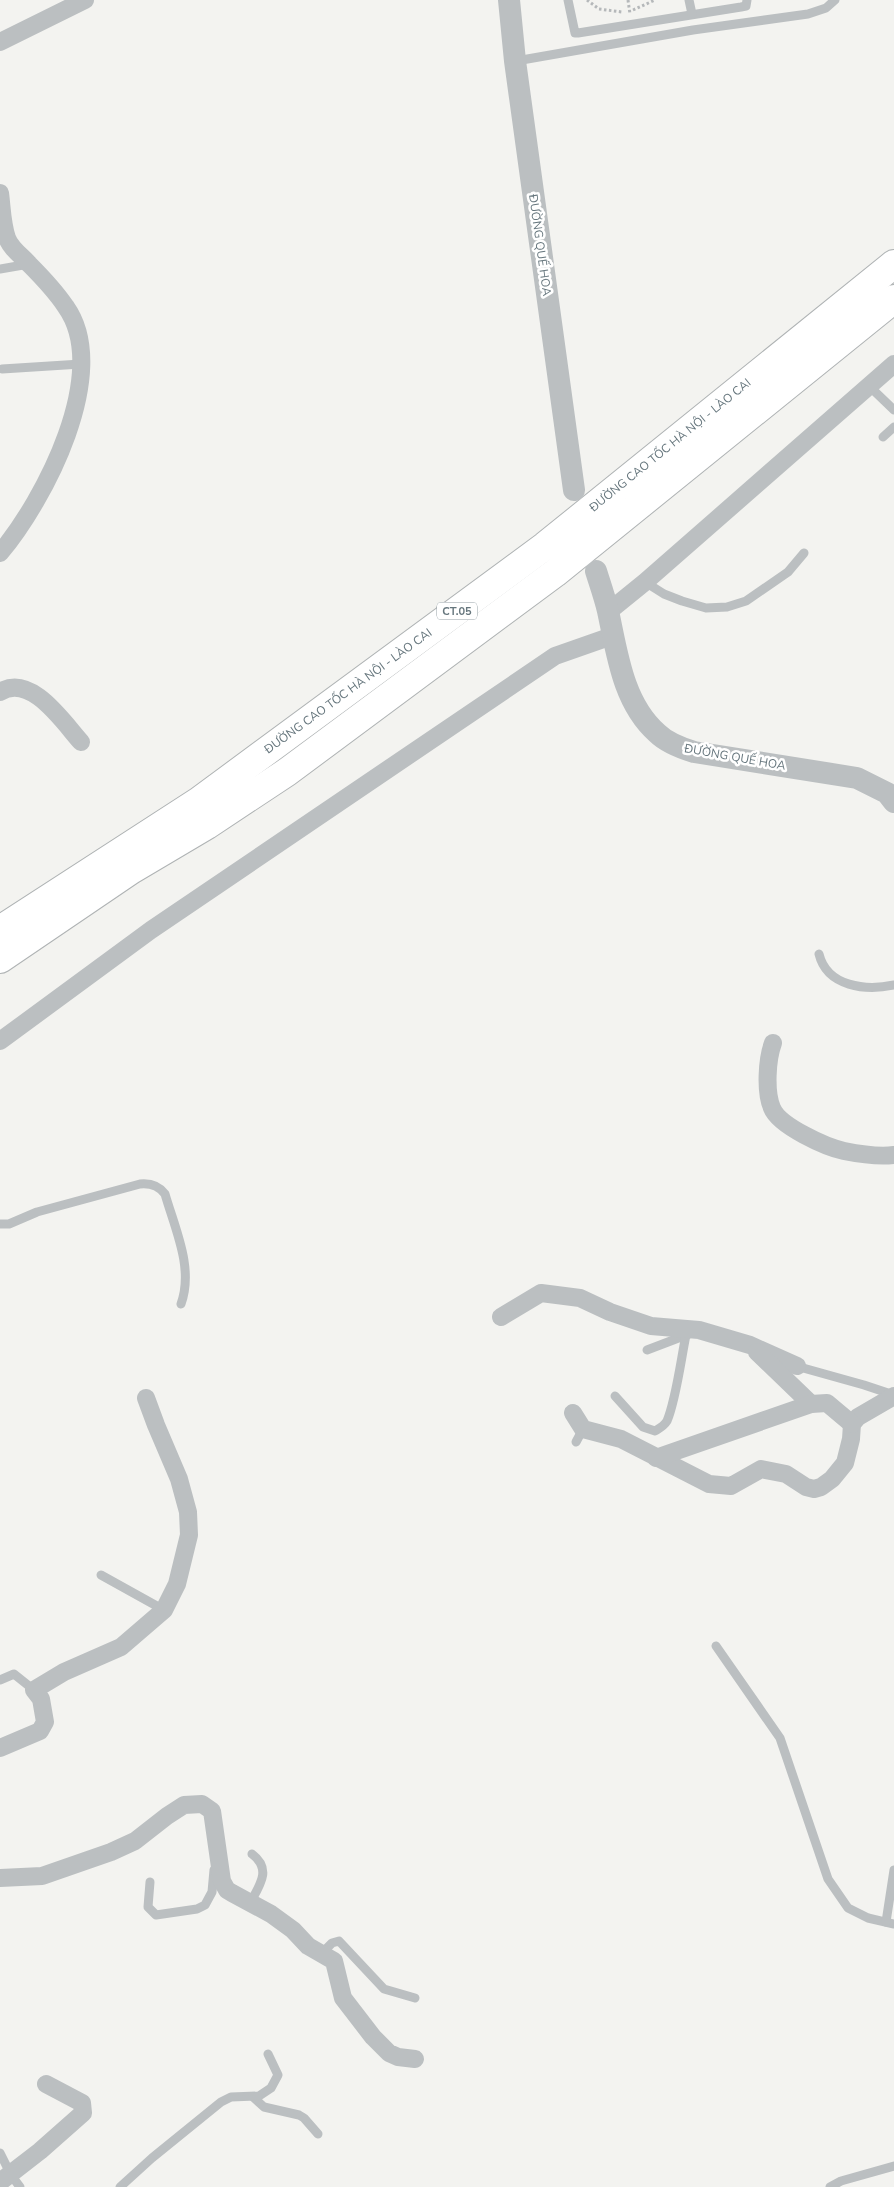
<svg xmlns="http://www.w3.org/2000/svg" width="894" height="2187" font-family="'Nunito Sans',sans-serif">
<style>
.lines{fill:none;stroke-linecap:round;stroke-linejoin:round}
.motorway-casing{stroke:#afb3b4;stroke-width:30}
.path{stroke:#b5b8ba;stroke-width:3;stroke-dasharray:2.5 2.5;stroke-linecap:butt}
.service{stroke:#bbbfc1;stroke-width:9}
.minor{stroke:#bbbfc1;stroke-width:18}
.tertiary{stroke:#bbbfc1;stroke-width:22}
.motorway{stroke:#fff;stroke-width:28}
.labels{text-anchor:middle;stroke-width:5;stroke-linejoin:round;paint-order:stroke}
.shield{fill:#fff;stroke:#949fa4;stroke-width:1}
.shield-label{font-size:11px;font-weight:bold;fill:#66767d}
.street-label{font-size:12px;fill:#66767d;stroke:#fff}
</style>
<rect width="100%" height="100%" fill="#f3f3f0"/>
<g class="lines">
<g class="motorway-casing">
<g id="motorway">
<polyline points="0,930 199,801 545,546 894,264"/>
<polyline points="0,959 131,870 207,825 287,772 555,573 894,299"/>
</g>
</g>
<g class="path">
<polyline points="587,0 599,9 622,12"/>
<polyline points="628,0 630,14"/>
<polyline points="633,10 655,0"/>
</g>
<g class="service">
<polyline points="568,0 575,33 578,33 741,7 746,6 747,0"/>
<polyline points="689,0 692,14"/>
<polyline points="516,61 693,30 808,14 826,8 835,0"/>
<polyline points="0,269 29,264"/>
<polyline points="2,369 81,364"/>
<polyline points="868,385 894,410"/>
<polyline points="883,437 894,427"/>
<polyline points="645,582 664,594 682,601 706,608 727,607 746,601 788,572 804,553"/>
<path d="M819,954C827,987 866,991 894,985"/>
<path d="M0,1224H9L37,1212L140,1184C150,1183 159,1186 165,1194C175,1229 194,1268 181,1304"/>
<polyline points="647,1350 689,1334"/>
<polyline points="796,1366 864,1385 894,1395"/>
<path d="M615,1396L643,1427L655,1431C660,1428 664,1426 667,1421C676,1400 681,1359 686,1335"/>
<polyline points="576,1442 583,1429"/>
<polyline points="101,1575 164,1610"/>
<polyline points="716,1646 780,1738 828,1879 848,1908 868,1918 894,1924"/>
<polyline points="0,1680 14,1674 34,1690"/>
<polyline points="150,1882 148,1907 156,1915 197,1909 205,1905 212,1892 214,1870"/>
<path d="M250,1903C260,1885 272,1869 252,1854"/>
<polyline points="886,1922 894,1870"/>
<polyline points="322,1953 332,1943 339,1941 384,1989 415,1998"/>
<polyline points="253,2097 264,2107 299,2115 304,2118 318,2134"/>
<polyline points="0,2153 11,2175 20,2187"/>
<polyline points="120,2187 152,2158 221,2102 231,2097 259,2096 271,2088 278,2075 268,2054"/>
<polyline points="830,2187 841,2181 894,2166"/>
</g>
<g class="minor">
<polyline points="0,42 85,0"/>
<path d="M0,193C2,208 2,224 7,238C11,249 22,256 29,264C42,277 56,292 66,307C112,372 44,501 0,553"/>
<polyline points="608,612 645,582 894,364"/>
<path d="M0,692C31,673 63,722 81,742"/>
<polyline points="0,1041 151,930 555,656 612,636"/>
<path d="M773,1043C767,1059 765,1092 772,1108C779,1126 826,1147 844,1151C859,1154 878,1157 894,1155"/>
<polyline points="501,1317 541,1293 580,1298 610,1312 651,1326 699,1330 750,1345 797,1366"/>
<polyline points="757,1352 811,1404"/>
<polyline points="573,1413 583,1429 621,1439 709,1484 731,1486 761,1469 786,1474 806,1487 814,1489 821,1487 832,1479 845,1463 851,1439 852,1424 858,1417 894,1396"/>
<polyline points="656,1458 811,1404 827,1403 852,1424"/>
<polyline points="0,1748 40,1731 45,1722 41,1699 34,1690 64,1672 121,1647 164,1610 177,1584 189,1535 188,1512 179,1479 156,1425 146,1398"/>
<polyline points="0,1878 42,1876 111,1852 135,1841 167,1816 184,1805 202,1804 212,1811 222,1881 227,1890 232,1893 271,1914 293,1930 308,1946 334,1961 343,1998 373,2037 389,2053 398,2057 415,2059"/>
<polyline points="0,2182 40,2151 83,2113 82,2103 46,2084"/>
</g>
<g class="tertiary">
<polyline points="509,0 515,61 574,490"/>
<path d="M596,571C600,584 605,598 608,611C617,653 623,703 657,733C667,743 681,748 694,752L857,778L887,793L894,802"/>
</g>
<use href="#motorway" class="motorway"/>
</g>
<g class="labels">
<rect class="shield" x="437" y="602.5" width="40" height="17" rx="4"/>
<g class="shield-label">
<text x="457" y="615">CT.05</text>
</g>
<g class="street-label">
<text transform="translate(540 245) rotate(82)" y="4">ĐƯỜNG QUẾ HOA</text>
<text transform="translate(670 445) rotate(-39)" y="4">ĐƯỜNG CAO TỐC HÀ NỘI - LÀO CAI</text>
<text transform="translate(348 691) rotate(-36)" y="4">ĐƯỜNG CAO TỐC HÀ NỘI - LÀO CAI</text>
<text transform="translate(735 757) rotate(10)" y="4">ĐƯỜNG QUẾ HOA</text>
</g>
</g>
</svg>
